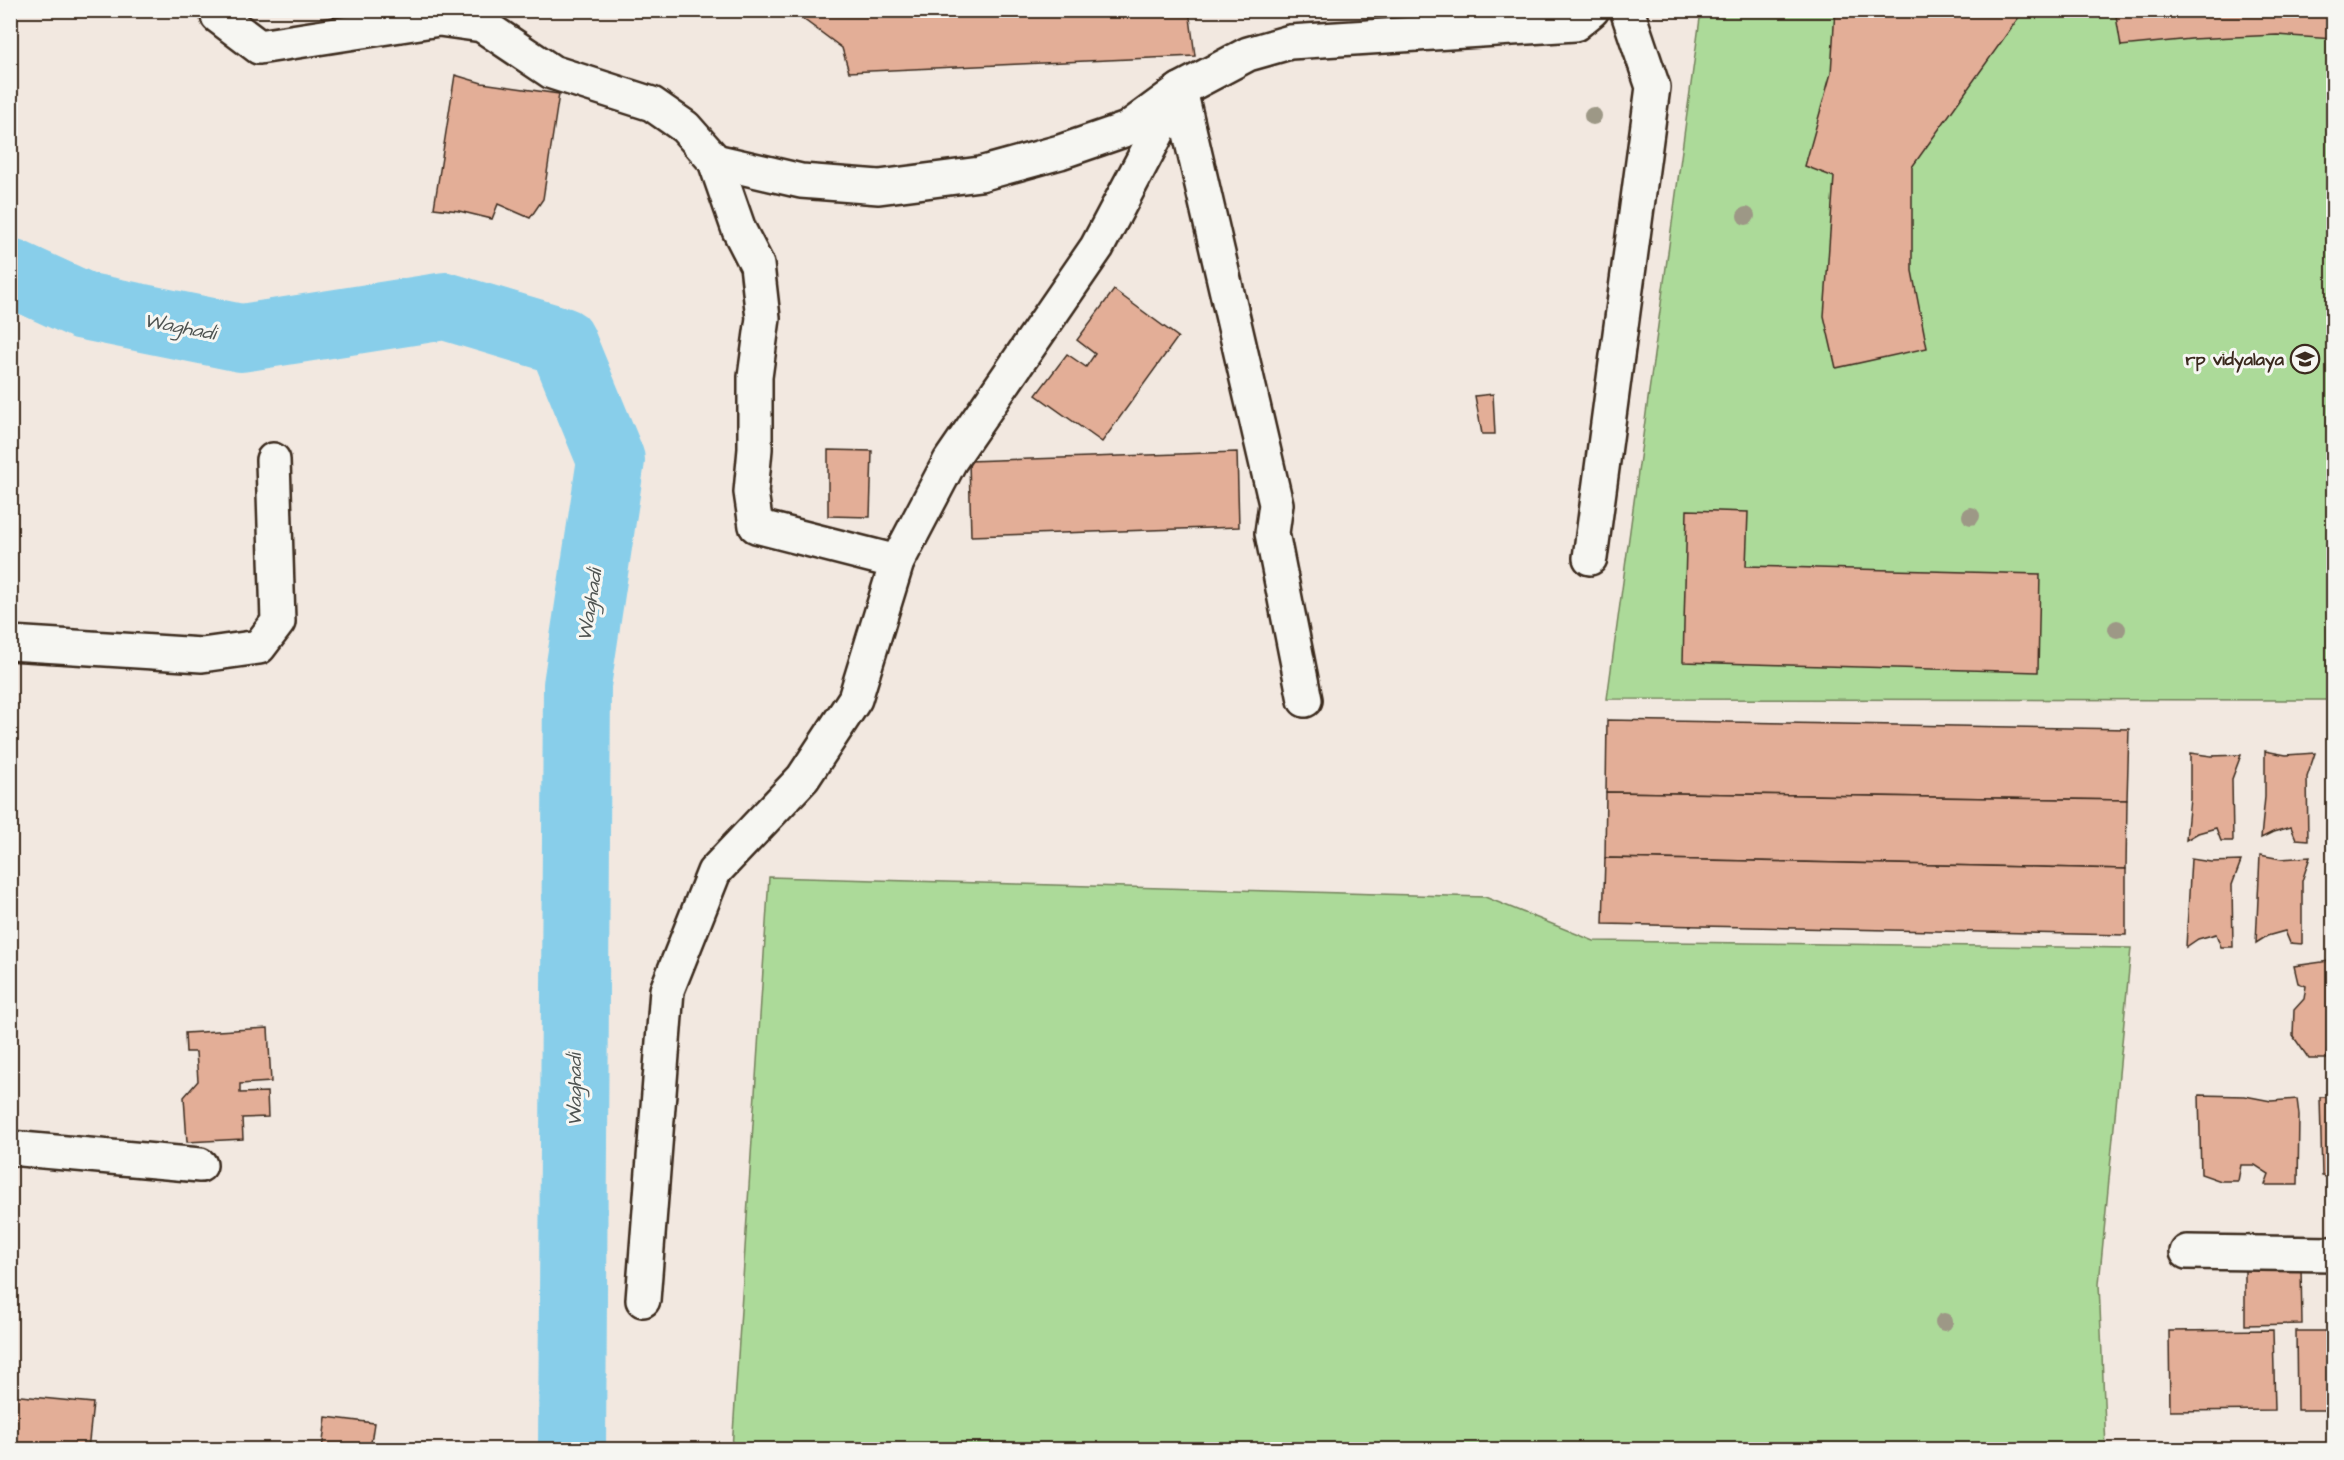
<svg xmlns="http://www.w3.org/2000/svg" width="2344" height="1460" font-family="'Architects Daughter',sans-serif">
<style>
.green{fill:#acda99;stroke:#74825c;stroke-width:1.5}
.lines{fill:none;stroke-linecap:round;stroke-linejoin:round}
.river{stroke:#88ceea;stroke-width:68}
.building{fill:#e3ae97;stroke:#3b2a1e;stroke-width:1.5}
.minor-casing{stroke:#3b2a1e;stroke-width:38}
.minor{stroke:#f6f6f2;stroke-width:33}
.tree{fill:#9d9886}
.labels{text-anchor:middle;stroke-width:6;stroke-linejoin:round;paint-order:stroke}
.poi-label{font-size:18px;font-weight:bold;fill:#3b2a1e;stroke:#f6f6f2;text-anchor:end}
.water-label{font-size:20px;font-style:italic;fill:#4e5351;stroke:#f6f6f2}
</style>
<rect width="100%" height="100%" fill="#f2e8e0"/>
<filter id="ink" filterUnits="userSpaceOnUse"><feTurbulence type="fractalNoise" baseFrequency=".0167" numOctaves="2"/><feDisplacementMap in="SourceGraphic" scale="12" xChannelSelector="R" yChannelSelector="G"/><feConvolveMatrix kernelMatrix="1 2 1 2 8 2 1 2 1" color-interpolation-filters="sRGB"/></filter>
<g filter="url(#ink)">
<g class="green">
<polygon points="1701,11 2333,11 2333,700 1607,699"/>
<polygon points="769,877 1485,897 1594,941 2131,948 2099,1284 2106,1449 732,1449"/>
</g>
<g class="lines">
<polyline class="river" points="10,272 84,306 241,338 445,306 562,341 611,460 577,685 572,1450"/>
</g>
<g class="building">
<polygon points="791,10 1189,10 1195,56 849,72 842,48"/>
<polygon points="1835,10 2024,10 1912,167 1912,271 1927,348 1836,368 1824,316 1834,177 1805,166 1831,73"/>
<polygon points="2115,10 2334,10 2334,39 2277,35 2191,39 2121,46"/>
<polygon points="455,75 482,83 559,94 543,199 530,218 498,204 492,219 459,211 434,208"/>
<polygon points="1114,290 1178,337 1102,442 1036,395 1067,354 1086,367 1095,354 1077,340"/>
<polygon points="1493,394 1495,434 1482,434 1475,396"/>
<polygon points="828,450 872,451 870,517 828,516"/>
<polygon points="1237,452 1239,527 971,536 969,461"/>
<polygon points="1687,510 1748,512 1746,566 2040,574 2038,672 1683,662"/>
<polygon points="1607,720 2129,729 2127,800 1606,792"/>
<polygon points="2265,751 2286,755 2315,753 2307,777 2308,840 2296,839 2291,827 2273,832 2261,838 2265,797"/>
<polygon points="2190,753 2211,756 2241,755 2232,779 2233,841 2221,841 2216,828 2198,833 2186,840 2190,798"/>
<polygon points="1606,792 2127,800 2126,869 1605,858"/>
<polygon points="2260,855 2281,859 2310,857 2302,881 2302,944 2290,943 2285,931 2267,936 2256,943"/>
<polygon points="1605,858 2126,869 2126,935 1603,924"/>
<polygon points="2191,859 2211,862 2241,861 2232,885 2233,947 2221,947 2216,934 2198,939 2186,947"/>
<polygon points="2329,961 2334,978 2334,1053 2327,1051 2327,1059 2309,1059 2293,1036 2294,1010 2304,999 2306,986 2298,983 2294,966"/>
<polygon points="268,1028 271,1082 240,1084 240,1093 267,1092 268,1117 242,1118 243,1139 187,1142 184,1097 198,1081 196,1052 186,1052 185,1033"/>
<polygon points="2199,1095 2245,1096 2271,1101 2297,1099 2299,1115 2298,1185 2265,1185 2269,1174 2255,1165 2241,1165 2238,1181 2221,1181 2201,1174"/>
<polygon points="2320,1097 2334,1097 2334,1179 2322,1176"/>
<polygon points="2301,1267 2302,1324 2245,1325 2245,1268"/>
<polygon points="2273,1330 2275,1410 2170,1411 2169,1331"/>
<polygon points="2296,1331 2334,1331 2334,1410 2297,1410"/>
<polygon points="10,1395 93,1403 88,1450 10,1450"/>
<polygon points="326,1417 374,1423 371,1443 416,1450 322,1450"/>
</g>
<g class="lines">
<g class="minor-casing">
<g id="minor">
<polyline points="217,10 218,16 259,47 439,19 482,25 552,72 652,104 685,127 715,161 739,230 757,265 763,318 755,377 755,449 751,492 756,526 897,562"/>
<polyline points="715,161 801,181 879,187 980,174 1060,152 1127,129 1180,90 1276,504 1272,533 1305,700"/>
<polyline points="1590,558 1653,87 1627,10"/>
<polyline points="10,643 202,655 259,647 278,622 273,460"/>
<polyline points="10,1148 200,1165"/>
<polyline points="2187,1252 2334,1254"/>
<polyline points="643,1300 667,990 714,872 803,778 855,699 897,562 950,461 1097,247 1180,90 1248,54 1290,42 1575,24 1592,10"/>
</g>
</g>
<use href="#minor" class="minor"/>
</g>
<g class="tree">
<circle cx="1593" cy="116" r="9"/>
<circle cx="1746" cy="216" r="9"/>
<circle cx="1971" cy="516" r="9"/>
<circle cx="2117" cy="629" r="9"/>
<circle cx="1944" cy="1322" r="9"/>
</g>
</g>
<defs>
<g id="school-ring" transform="scale(1.5)"><circle r="9.5" fill="#f6f6f2" stroke="#3b2a1e" stroke-width="1.5"/><path d="M0-5L7-2L0 1L-7-2ZM-4 1L0 2.5L4 1V4Q0 6-4 4Z" fill="#3b2a1e"/></g>
</defs>
<g fill-rule="evenodd">
<use href="#school-ring" x="2305" y="359"/>
</g>
<g class="labels">
<g class="poi-label">
<text x="2284" y="365">rp vidyalaya</text>
</g>
<g class="water-label">
<text transform="translate(180 326) rotate(11)" y="7">Waghadi</text>
<text transform="translate(589 605) rotate(-81)" y="7">Waghadi</text>
<text transform="translate(574 1090) rotate(-90)" y="7">Waghadi</text>
</g>
</g>
<rect width="2344" height="1460" fill="none" stroke="#f6f6f2" stroke-width="36"/>
<rect x="18" y="18" width="2308" height="1424" fill="none" stroke="#3b2a1e" stroke-width="2" filter="url(#ink)"/>
</svg>
